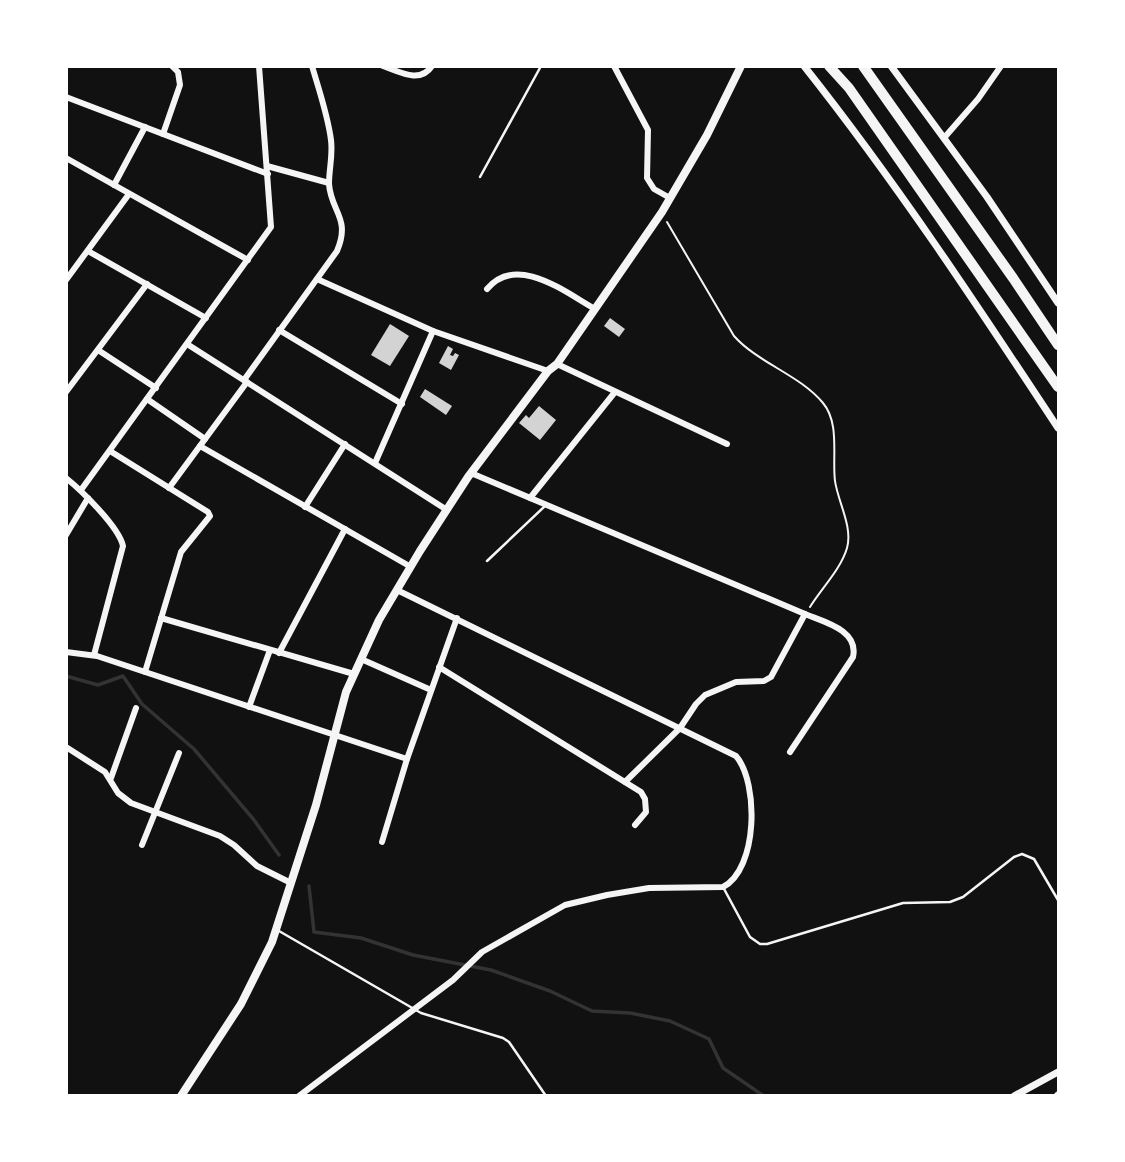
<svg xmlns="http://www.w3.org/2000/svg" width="1125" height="1162" font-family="'Source Sans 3',sans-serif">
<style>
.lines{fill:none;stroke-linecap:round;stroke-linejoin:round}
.stream{stroke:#333;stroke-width:3.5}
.building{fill:#d3d3d3}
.path{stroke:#f5f5f5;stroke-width:2}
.service{stroke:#f5f5f5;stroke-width:2.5}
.minor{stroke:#f5f5f5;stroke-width:6}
.tertiary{stroke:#f5f5f5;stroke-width:7}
.secondary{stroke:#f5f5f5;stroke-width:8}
.trunk{stroke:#f5f5f5;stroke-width:10}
</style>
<rect width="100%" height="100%" fill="#111"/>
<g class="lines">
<g class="stream">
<polyline points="66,676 98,685 123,676 142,704 194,749 254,820 279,855"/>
<polyline points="309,886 314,932 361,938 413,955 491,970 550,991 592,1011 630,1013 670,1021 709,1039 723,1068 764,1096"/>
</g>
</g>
<g class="building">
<polygon points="610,318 625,329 619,337 604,326"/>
<polygon points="390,324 409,336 390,366 371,355"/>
<polygon points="448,346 453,349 450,355 453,356 455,353 459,355 451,370 439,363"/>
<polygon points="425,389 452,406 446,415 420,397"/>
<polygon points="539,406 556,420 540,440 519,423 526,415 529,418"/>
</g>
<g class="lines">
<path class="path" d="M667,222L734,336C758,363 800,375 823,403C840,423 832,457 835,481C838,502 853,527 847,548C841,569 821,589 810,607"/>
<g class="service">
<polyline points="480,177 541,66"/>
<polyline points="487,561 545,506"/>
<polyline points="723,887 750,937 760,944 767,944 903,903 950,902 963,897 1014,857 1022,854 1034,859 1058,900"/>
<polyline points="279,931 421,1013 503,1038 509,1042 546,1096"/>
</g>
<g class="minor">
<path d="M383,66C400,72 420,84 432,66"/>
<polyline points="614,66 648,130 647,178 654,189 670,198"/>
<polyline points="66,97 268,174"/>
<polyline points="163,134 180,85 178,72 172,66"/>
<polyline points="944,138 978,99 1001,66"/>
<polyline points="66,158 248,260"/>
<polyline points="267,166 329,183"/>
<polyline points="114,185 145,127"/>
<polyline points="88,251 206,318"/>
<polyline points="317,279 433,331 548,371"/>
<polyline points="66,280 129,194"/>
<path d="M487,289C517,253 566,293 595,309"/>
<polyline points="279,330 402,404"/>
<polyline points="187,344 447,510"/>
<polyline points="98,350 156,388"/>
<polyline points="557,364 727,444"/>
<path d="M244,380L337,251C351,218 331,212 329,184C329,169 333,155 331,140C328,116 319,90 312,66"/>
<polyline points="66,392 147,284"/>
<polyline points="147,399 205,439"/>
<polyline points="200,446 411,567"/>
<polyline points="110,451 208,512 210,516 181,552 145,672"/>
<polyline points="375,463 433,331"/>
<path d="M471,473L805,614C824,622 859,630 853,657L790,752"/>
<path d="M66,478C82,491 119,527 123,546L94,655"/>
<polyline points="169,488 247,382"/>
<polyline points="81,490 271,227 259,66"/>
<polyline points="530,498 615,392"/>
<polyline points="305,507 345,444"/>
<polyline points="66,535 88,498"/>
<polyline points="161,618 354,674"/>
<polyline points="66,652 97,656 407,759"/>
<polyline points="279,653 345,529"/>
<polyline points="361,659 431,690"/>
<polyline points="439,667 641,792 645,799 646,812 635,825"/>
<polyline points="249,707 270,650"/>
<polyline points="66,747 105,772 118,793 131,803 220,836 234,845 257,866 291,883"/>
<polyline points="111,778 136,708"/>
<polyline points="625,782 680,728 696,704 705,695 736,682 764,681 771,677 805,614"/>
<polyline points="382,842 407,759 457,618"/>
<polyline points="142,845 179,753"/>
<path d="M299,1096L453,980L482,952L565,905L607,895L649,888L723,887C758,869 759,783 736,756L397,590"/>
</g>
<g class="tertiary">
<path d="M804,66C896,182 977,305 1058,428"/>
<polyline points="891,66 987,197 1058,303"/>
<polyline points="1014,1096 1058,1072"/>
<polyline points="1057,1096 1058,1095"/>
</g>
<polyline class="secondary" points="181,1096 241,1004 272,942 316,805 346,692 379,620 420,551 468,477 548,371 557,364 662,212 707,135 741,66"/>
<g class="trunk">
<polyline points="829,66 849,88 1058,387"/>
<polyline points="863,66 1013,278 1058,345"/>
</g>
</g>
<rect width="1125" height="1162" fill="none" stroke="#ffffff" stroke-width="136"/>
</svg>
